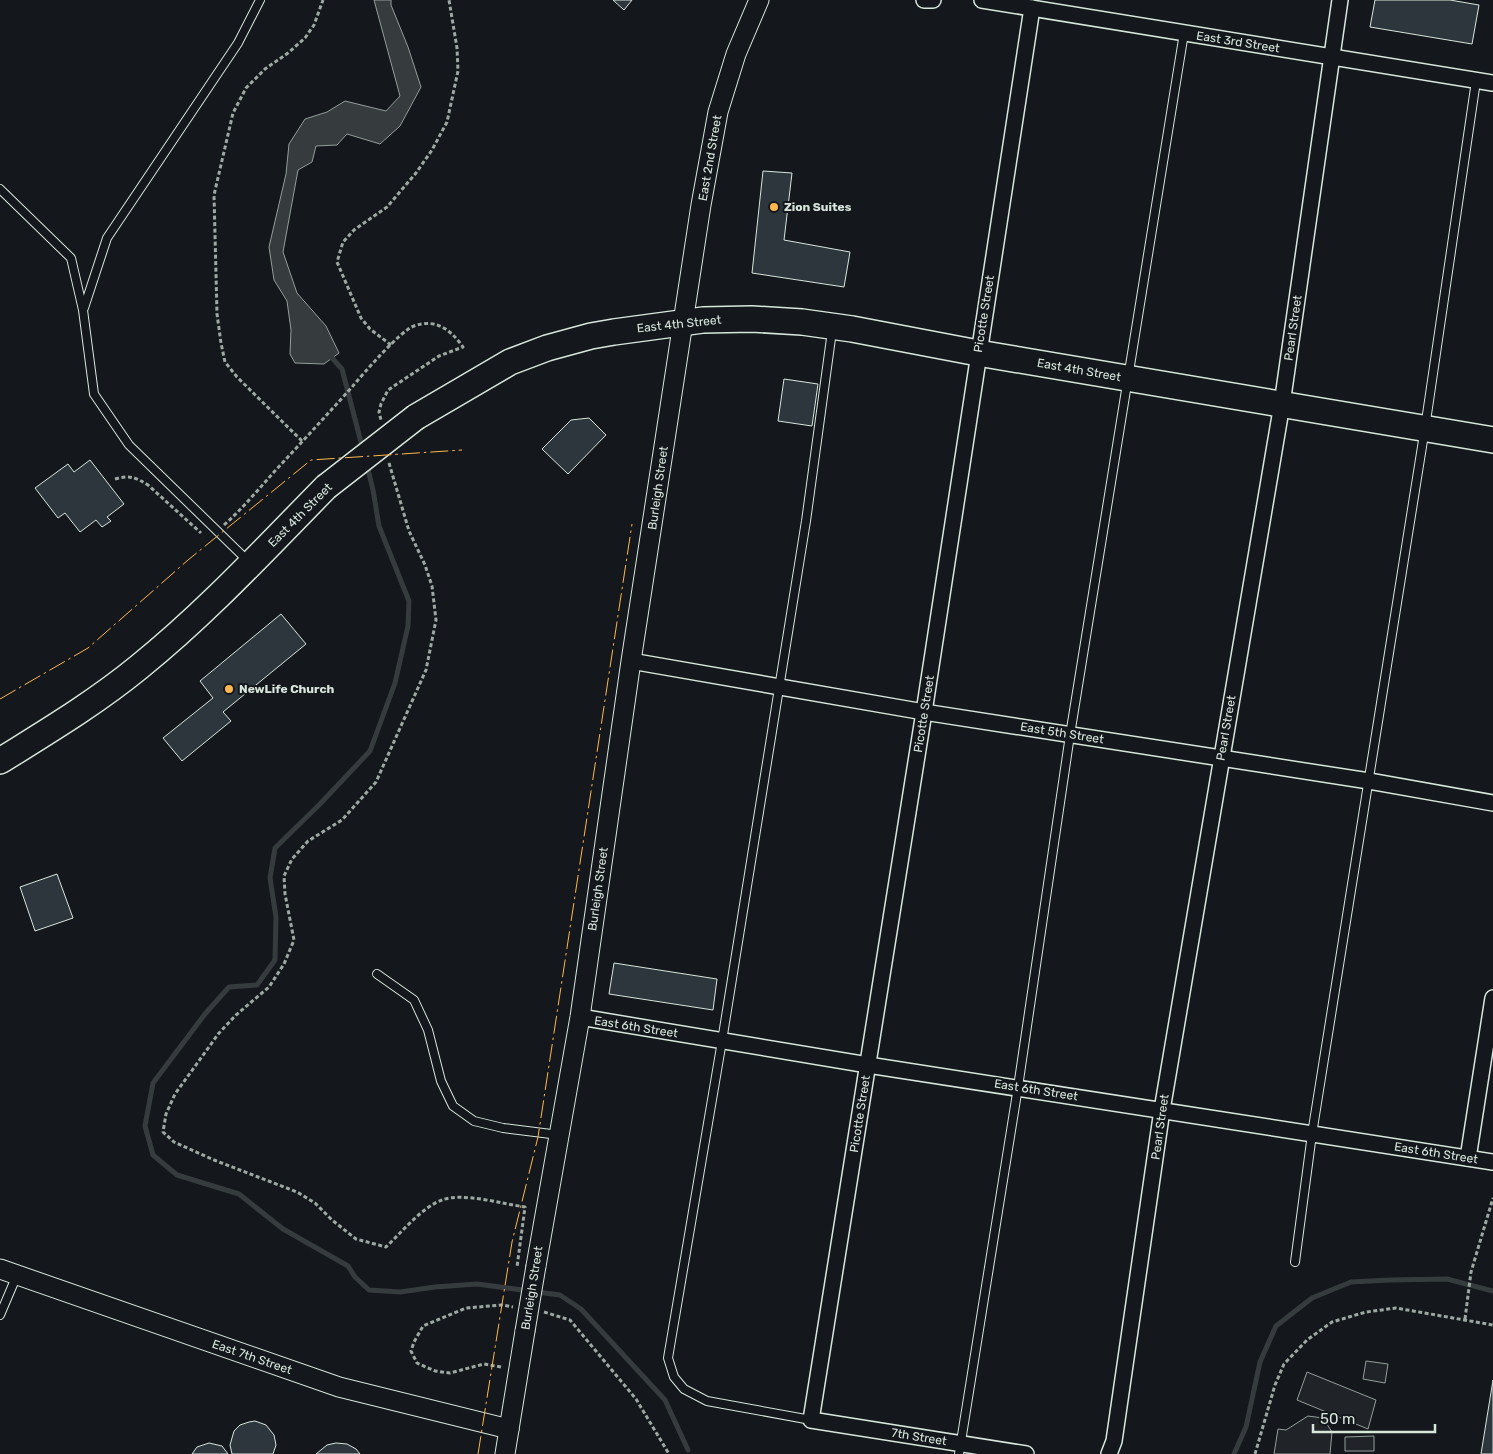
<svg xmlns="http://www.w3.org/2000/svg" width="1493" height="1454" font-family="Rubik,sans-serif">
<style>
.green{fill:#202428;stroke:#939e99}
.water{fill:#363b3e;stroke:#939e99}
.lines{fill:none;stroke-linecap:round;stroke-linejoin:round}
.stream{stroke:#363b3e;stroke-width:5}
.building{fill:#2c363c;stroke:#d8e6dc}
.service-casing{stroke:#d8e6dc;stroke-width:10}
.minor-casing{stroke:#d8e6dc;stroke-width:18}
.tertiary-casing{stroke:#d8e6dc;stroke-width:21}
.trunk-casing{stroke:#d8e6dc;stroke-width:28}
.path{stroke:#9da8a2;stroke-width:3;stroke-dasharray:4 2.5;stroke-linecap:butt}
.service{stroke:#14181c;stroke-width:8}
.minor{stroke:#14181c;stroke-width:15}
.tertiary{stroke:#14181c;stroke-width:19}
.trunk{stroke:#14181c;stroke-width:25}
.tertiary-bridge-casing{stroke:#d8e6dc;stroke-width:21;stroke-linecap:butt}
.trunk-bridge-casing{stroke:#d8e6dc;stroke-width:28;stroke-linecap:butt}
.tertiary-bridge{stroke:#14181c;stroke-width:19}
.trunk-bridge{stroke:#14181c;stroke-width:25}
.power{stroke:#ffb74d;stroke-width:1;stroke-dasharray:18 4 2.5 4;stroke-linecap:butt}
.poi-dot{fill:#ffb74d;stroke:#14181c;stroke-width:2}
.labels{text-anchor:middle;stroke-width:4;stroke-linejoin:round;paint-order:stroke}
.street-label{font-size:12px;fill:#d8e6dc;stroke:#14181c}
.poi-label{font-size:12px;font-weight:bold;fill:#d8e6dc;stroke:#14181c;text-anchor:start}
</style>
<rect width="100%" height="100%" fill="#14181c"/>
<g class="green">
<polygon points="1366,1361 1388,1364 1385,1383 1363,1379"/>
<polygon points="1307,1372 1376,1400 1368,1429 1297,1400"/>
<polygon points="1308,1416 1323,1418 1332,1432 1330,1454 1274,1454 1278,1429 1286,1430"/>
<polygon points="1374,1436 1374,1451 1345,1451 1345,1437"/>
</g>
<polygon class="water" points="374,0 391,0 391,5 408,47 421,87 400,126 380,144 347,134 337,145 316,146 312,162 298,170 283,252 297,293 326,326 339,353 324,364 295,363 290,354 291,330 287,301 274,280 269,247 286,174 289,144 305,119 327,112 345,101 386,111 400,96"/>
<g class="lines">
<g class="stream">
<polyline points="332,358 342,369 363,450"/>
<polyline points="367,465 373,490 379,526 409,601 408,626 395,683 370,751 320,804 275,848 270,878 276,917 275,960 257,985 229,987 205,1014 153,1083 145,1126 153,1155 177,1175 239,1194 283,1229 348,1266 355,1277 369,1290 400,1292 435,1287 477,1284 560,1295 581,1309 665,1400 688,1450"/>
<polyline points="1234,1454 1246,1427 1260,1362 1276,1326 1312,1298 1351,1282 1390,1280 1447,1279 1493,1291"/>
</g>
</g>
<g class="building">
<polygon points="613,0 632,0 624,10"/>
<polygon points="1375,0 1450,0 1479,5 1472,44 1370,27"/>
<polygon points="763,171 792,173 784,240 850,252 844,287 752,273"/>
<polygon points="784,379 818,384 812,426 778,421"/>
<polygon points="589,418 606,435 568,474 542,449 571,420"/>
<polygon points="90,460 124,504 107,517 111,521 102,527 96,520 80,532 65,513 58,518 35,488 68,464 74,472"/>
<polygon points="281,614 306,644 223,712 231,721 182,761 163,738 213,698 200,681"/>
<polygon points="57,874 73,918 35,931 20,887"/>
<polygon points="614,963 717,979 713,1010 609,994"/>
<polygon points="1493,1380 1493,1454 1481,1454"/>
<polygon points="255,1421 266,1425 274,1435 276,1445 273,1454 232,1454 230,1445 234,1431 240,1425 249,1422"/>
<polygon points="209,1443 222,1446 228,1454 192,1454 197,1447"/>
<polygon points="336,1443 347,1444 356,1449 360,1454 316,1454 327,1445"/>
</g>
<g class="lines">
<g class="service-casing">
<g id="service">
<polyline points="0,189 71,258 83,310 94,394 129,445 248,561"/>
<polyline points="84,308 107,238 238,43 260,0"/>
<polyline points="377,974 414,1000 428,1030 441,1081 453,1106 474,1121 503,1128 559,1135"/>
<polyline points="1295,1262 1312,1134 1425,428 1476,81"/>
<polyline points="0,1315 17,1275"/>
<polyline points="811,1420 707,1401 684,1389 674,1377 668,1358 722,1041 806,521 832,331"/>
<polyline points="959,1454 1018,1087 1070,735 1184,33"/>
</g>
</g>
<g class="minor-casing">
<g id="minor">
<polyline points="924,0 933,0"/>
<polyline points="982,0 1493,83"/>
<polyline points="631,661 924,712 1369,781 1493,803"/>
<polyline points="580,1017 868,1065 1493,1162"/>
<polyline points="1468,1158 1493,998"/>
<polyline points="1026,1454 811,1420 924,712 1032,8"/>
<polyline points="1109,1454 1114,1441 1162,1110 1282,404 1340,0"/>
</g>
</g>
<g class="tertiary-casing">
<g id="tertiary">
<polyline points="536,1266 580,1017 631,661 701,205 718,112 736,54 759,0"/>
<polyline points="0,1269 339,1387 509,1429"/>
<polyline points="505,1454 525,1331"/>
</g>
</g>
<g class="trunk-casing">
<g id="trunk">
<polyline points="416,417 510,362 547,348 591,336 614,332 703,320 752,319 802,322 852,329 978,353 1493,440"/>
<path d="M0,761C48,731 95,703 139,667C206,613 265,549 326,487"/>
</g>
</g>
<g class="path">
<polyline points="391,345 370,329 361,318 337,262 343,242 354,230 387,207 416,173 432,150 447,122 458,71 457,48 449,0"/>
<polyline points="302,441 237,377 225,362 221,343 217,314 214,195 233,113 246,88 265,69 288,53 305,38 314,25 323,0"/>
<path d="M389,463L409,531L425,565L432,586L436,620L426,670L376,782L342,820L308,841L292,859L284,876L285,894L294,940L284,964L269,987L236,1015L219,1033L175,1094L166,1114L163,1132L174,1142L214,1160L297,1192L315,1203L332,1220L356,1239L386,1247C401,1233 422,1207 442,1200C461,1192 504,1204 525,1207L517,1267"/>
<path d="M115,479C130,475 135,477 148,485L201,533"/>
<path d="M224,525C242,509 258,490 274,472C300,444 326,416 352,387C363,374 400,331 414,326C436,318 451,330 463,347L439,356L388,390L381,404L379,412L381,420"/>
<polyline points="544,1312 570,1320 636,1399 669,1454"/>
<polyline points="1465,1319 1471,1272 1493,1198"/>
<polyline points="501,1367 484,1364 450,1373 435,1371 417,1363 411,1351 414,1342 423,1326 466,1308 502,1305 513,1307"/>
<polyline points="1255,1454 1275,1385 1284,1364 1307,1340 1332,1322 1366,1312 1396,1308 1493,1325"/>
</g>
<use href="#service" class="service"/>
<use href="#minor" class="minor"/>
<use href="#tertiary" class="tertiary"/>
<use href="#trunk" class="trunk"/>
<g class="tertiary-bridge-casing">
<polyline id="tertiary-bridge" points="525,1331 536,1266"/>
</g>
<g class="trunk-bridge-casing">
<polyline id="trunk-bridge" points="326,487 416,417"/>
</g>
<use href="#tertiary-bridge" class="tertiary-bridge"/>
<use href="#trunk-bridge" class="trunk-bridge"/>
<g class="power">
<polyline points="0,699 88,648 188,560 311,460 462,450"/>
<polyline points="478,1454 512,1242 538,1137 632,524"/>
</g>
</g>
<g class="poi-dot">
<circle cx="774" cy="207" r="5"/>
<circle cx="229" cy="689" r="5"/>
</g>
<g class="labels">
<g class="street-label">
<text transform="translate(1238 42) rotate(9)" y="4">East 3rd Street</text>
<text transform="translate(710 158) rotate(-80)" y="4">East 2nd Street</text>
<text transform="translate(984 314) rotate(-81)" y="4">Picotte Street</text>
<text transform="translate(679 324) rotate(-6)" y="4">East 4th Street</text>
<text transform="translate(1293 328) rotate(-82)" y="4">Pearl Street</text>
<text transform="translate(1079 370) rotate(10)" y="4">East 4th Street</text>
<text transform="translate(658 488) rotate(-82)" y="4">Burleigh Street</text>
<text transform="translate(300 515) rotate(-45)" y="4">East 4th Street</text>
<text transform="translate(924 714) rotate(-81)" y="4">Picotte Street</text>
<text transform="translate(1226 728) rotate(-80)" y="4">Pearl Street</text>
<text transform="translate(1062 733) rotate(9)" y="4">East 5th Street</text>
<text transform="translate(598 889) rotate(-82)" y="4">Burleigh Street</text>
<text transform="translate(636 1027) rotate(9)" y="4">East 6th Street</text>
<text transform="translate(1036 1090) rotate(9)" y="4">East 6th Street</text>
<text transform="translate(860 1114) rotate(-81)" y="4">Picotte Street</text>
<text transform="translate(1160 1127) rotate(-82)" y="4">Pearl Street</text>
<text transform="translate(1436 1153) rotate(9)" y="4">East 6th Street</text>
<text transform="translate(532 1288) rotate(-81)" y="4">Burleigh Street</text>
<text transform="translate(252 1357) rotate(19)" y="4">East 7th Street</text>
<text transform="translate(919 1437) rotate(9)" y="4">7th Street</text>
</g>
<g class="poi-label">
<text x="784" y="211">Zion Suites</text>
<text x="239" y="693">NewLife Church</text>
</g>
</g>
<path d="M1313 1424v8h122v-8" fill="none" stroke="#d8e6dc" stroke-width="2.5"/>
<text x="1320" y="1424" font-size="15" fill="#d8e6dc" stroke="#14181c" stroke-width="4" paint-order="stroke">50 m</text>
</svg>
